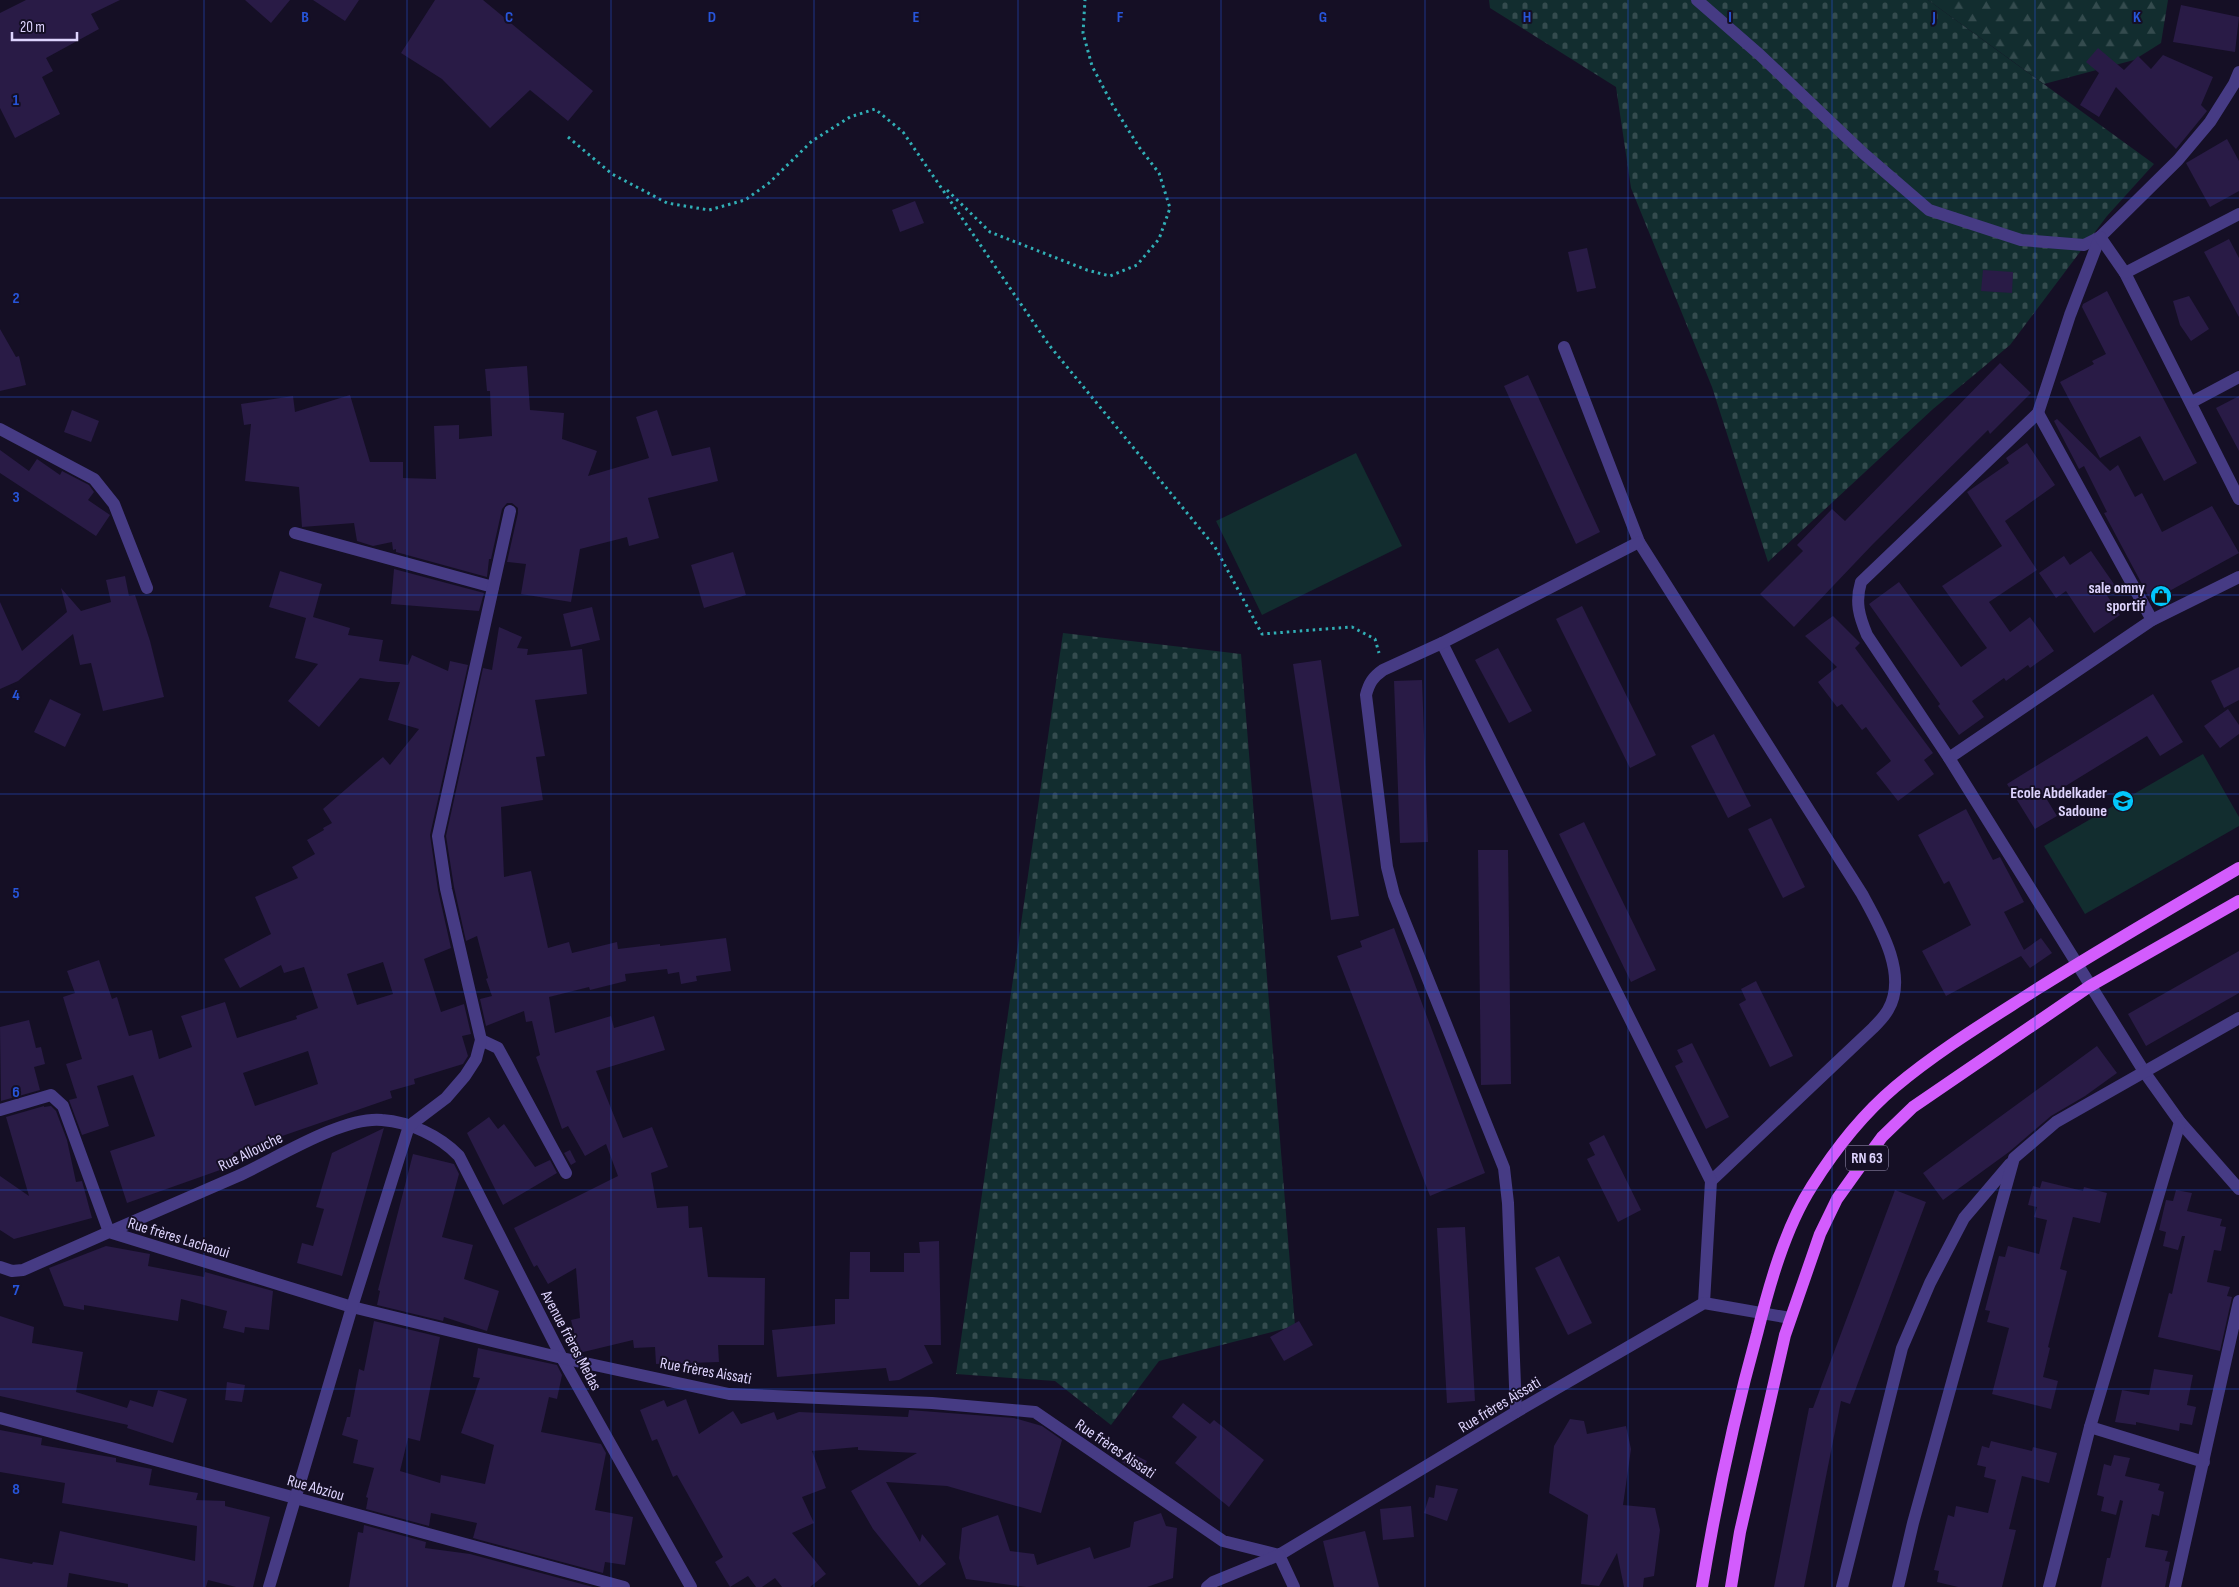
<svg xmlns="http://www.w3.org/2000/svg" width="2239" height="1587" font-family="'Sofia Sans Condensed',sans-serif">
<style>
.green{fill:#122d2f}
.forest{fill:url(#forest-firs)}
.cemetery{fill:url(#cemetery-stones)}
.building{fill:#291b46;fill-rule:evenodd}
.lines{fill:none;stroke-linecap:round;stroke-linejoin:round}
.path{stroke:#31afb6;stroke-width:3;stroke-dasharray:2.5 4;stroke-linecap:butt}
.minor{stroke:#463b84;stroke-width:12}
.major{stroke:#d35cfd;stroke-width:12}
.grid{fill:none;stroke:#2755da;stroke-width:1;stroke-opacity:0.55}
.labels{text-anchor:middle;stroke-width:4;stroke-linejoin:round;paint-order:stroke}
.shield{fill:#150f25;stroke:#a299bd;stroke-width:1}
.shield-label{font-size:15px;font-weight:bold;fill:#ded4fe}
.poi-label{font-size:16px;font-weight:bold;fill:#ded4fe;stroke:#150f25;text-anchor:end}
.street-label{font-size:16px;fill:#ded4fe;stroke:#150f25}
.grid-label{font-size:16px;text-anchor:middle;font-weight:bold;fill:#2755da;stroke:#150f25;stroke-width:4;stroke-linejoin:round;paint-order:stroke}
</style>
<defs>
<pattern id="forest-firs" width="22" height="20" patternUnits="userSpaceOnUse" patternTransform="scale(1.25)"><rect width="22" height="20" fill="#122d2f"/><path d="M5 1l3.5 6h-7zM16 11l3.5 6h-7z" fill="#344b4e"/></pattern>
<pattern id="cemetery-stones" width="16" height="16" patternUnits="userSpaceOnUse" patternTransform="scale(1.25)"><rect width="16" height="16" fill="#122d2f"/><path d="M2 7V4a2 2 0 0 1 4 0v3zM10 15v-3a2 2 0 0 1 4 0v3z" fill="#344b4e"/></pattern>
</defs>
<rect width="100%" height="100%" fill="#150f25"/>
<g class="green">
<polygon points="1356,453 1402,546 1262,615 1216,521"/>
<polygon points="2203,754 2239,817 2239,826 2085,914 2044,846"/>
</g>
<polygon class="forest" points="1928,0 2168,0 2161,43 2134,60 2044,84"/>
<g class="cemetery">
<polygon points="1489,0 1928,0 2154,164 2107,216 2010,345 1933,409 1768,562 1712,387 1631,188 1616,87 1490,8"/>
<polygon points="1063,633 1241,654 1295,1326 1159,1361 1111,1425 1055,1381 956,1374"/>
</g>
<g class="building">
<polygon points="26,0 120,0 91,14 99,29 46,58 53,71 42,77 60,114 15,138 0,108 0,13"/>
<polygon points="245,0 290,0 271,23"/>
<polygon points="313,0 359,0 345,21"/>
<polygon points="435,0 483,0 593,91 568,121 530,90 490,128 442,79 401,53"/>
<polygon points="2181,5 2239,17 2235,52 2173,42"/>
<polygon points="2098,48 2124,70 2138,56 2151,69 2163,55 2213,77 2201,105 2207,111 2176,149 2116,87 2099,117 2080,105 2099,73 2086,62"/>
<polygon points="2227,139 2239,161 2239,191 2210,207 2186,163"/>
<polygon points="915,201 924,223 900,232 892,210"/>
<polygon points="2229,239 2239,258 2239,317 2204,252"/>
<polygon points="1587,248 1596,288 1577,292 1568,252"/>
<polygon points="1983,270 2013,272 2012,293 1981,291"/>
<polygon points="2107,291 2197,463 2164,481 2140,436 2100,458 2060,382 2094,364 2092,361 2106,354 2082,307 2083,304"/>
<polygon points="2189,296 2209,329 2191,341 2180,325 2173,301"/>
<polygon points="0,329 16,357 19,356 26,385 0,391"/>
<polygon points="2000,363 2031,393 1990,434 1988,430 1873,544 1794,627 1760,594 1803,551 1797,545 1832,509 1845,521"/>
<polygon points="527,366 530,410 564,413 562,439 597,451 588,476 649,458 636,417 657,410 672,456 710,447 718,481 648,498 659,538 629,546 627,537 580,549 571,602 521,594 526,564 507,562 518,513 518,508 512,503 507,503 502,509 491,559 489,559 487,577 396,552 396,549 393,550 392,542 373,546 357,541 354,523 302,527 299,487 245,481 251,424 244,425 241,404 293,396 295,412 350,395 370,462 403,462 403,478 436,479 434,426 459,425 459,439 492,436 490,391 487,391 485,369"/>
<polygon points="1528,375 1600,532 1576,544 1504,386"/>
<polygon points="2239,396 2239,451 2216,408"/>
<polygon points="72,410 99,421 91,442 64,432"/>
<polygon points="2057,419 2110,471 2118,465 2135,497 2142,493 2162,532 2212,506 2239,553 2151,601 2104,513 2107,512 2084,466 2079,469 2054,421"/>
<polygon points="2027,443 2055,485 2005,521 2037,570 1989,602 2010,632 2030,617 2054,651 2030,668 2028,665 2006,681 2004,678 1972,701 1984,717 1959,735 1938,706 1940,704 1869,604 1899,582 1961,667 1987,648 1942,586 2002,546 1967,492 2009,463 2006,458"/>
<polygon points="0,450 29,471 37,459 60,475 62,471 89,485 94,492 88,500 110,515 96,536 0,473"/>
<polygon points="2091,551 2116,587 2106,594 2120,615 2094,633 2066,591 2056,598 2039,573 2064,556 2070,565"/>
<polygon points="733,552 746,595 704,608 691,565"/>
<polygon points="394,569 484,593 479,611 391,604"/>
<path d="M280,571L322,584L313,617L350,628L348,635L383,640L379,661L408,665L412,655L448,671L450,661L468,665L430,835L438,890L451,948L424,959L441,1012L464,1004L471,1034L462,1036L468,1056L463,1064L414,1079L415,1084L390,1091L392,1098L233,1153L237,1164L127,1203L110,1151L155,1136L133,1075L97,1086L109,1126L82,1135L69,1100L77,1098L66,1064L82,1059L63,997L75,993L67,971L99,960L112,999L117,997L129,1036L152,1030L159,1059L192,1047L181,1016L225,1002L237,1038L297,1019L296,1016L318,1008L304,967L284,973L281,965L240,988L224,959L271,934L255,897L298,878L292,867L315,854L307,840L324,830L323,828L332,823L323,809L383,757L390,765L419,729L388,720L400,682H388L360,678L319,727L288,701L318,664L295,658L306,618L269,607ZM383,962L393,994L357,1005L347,974ZM308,1051L318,1084L255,1106L243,1073Z"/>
<polygon points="125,576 129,596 135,595 150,641 164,697 103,711 91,663 80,665 73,634 18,681 0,689 0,602 22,651 67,612 61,588 81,611 111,602 106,580"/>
<polygon points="1582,606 1656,755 1630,768 1556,619"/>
<polygon points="592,607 600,640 571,647 563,614"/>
<polygon points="1833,616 1860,643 1855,648 1933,753 1924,760 1934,774 1898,801 1876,773 1891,761 1866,727 1862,730 1842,704 1837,707 1818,682 1837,667 1805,636"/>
<polygon points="499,627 522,637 517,648 528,649 527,655 582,649 587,694 535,700 545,756 536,757 543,800 501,807 504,877 531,871 548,948 569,942 572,953 617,942 618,949 660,944 660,946 726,938 731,971 696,976 697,981 681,984 679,972 668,974 667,969 625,974 626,981 590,990 589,987 549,997 555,1033 611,1016 614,1028 654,1016 665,1050 596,1071 623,1138 652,1127 668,1167 651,1173 657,1208 688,1206 689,1228 702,1227 708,1277 765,1278 764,1345 718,1345 719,1362 656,1364 655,1347 634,1348 633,1340 579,1353 571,1320 580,1318 576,1268 548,1284 537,1265 534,1267 514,1228 618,1176 606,1144 585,1156 568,1126 562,1129 536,1057 540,1055 532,1021 526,1022 524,1011 486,1026 480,999 492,996 486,979 488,978 477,936 466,941 454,887 446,836 483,668 492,670"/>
<polygon points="1498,648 1532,711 1509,723 1475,660"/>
<polygon points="1321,660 1359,916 1331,920 1293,664"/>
<polygon points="2239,667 2239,700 2224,708 2211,681"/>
<polygon points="1422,680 1428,842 1400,843 1394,681"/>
<polygon points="2153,694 2183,742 2160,756 2147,736 2046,798 2057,816 2035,829 2007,784"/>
<polygon points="50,699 81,714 65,747 34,732"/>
<polygon points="2228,709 2239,725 2239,734 2220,748 2204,726"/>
<polygon points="1714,734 1751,806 1728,818 1691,746"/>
<polygon points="1966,809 1993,860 2000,857 2024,902 2004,912 2024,950 2041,938 2052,953 2030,968 2021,956 1946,996 1922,951 1971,925 1949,881 1944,884 1918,835"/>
<polygon points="1771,818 1805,887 1783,898 1748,829"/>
<polygon points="1584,822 1656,970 1631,982 1559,834"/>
<polygon points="1478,850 1508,850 1511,1084 1481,1085"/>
<polygon points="1394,928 1485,1173 1430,1196 1337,956 1362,947 1360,941"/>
<polygon points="2239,951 2239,993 2146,1046 2128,1014"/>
<polygon points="1756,981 1793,1056 1770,1067 1739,1004 1746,1000 1741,989"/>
<polygon points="29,1020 36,1048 41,1047 45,1064 34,1067 40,1090 1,1101 0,1027"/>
<polygon points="1692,1043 1729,1117 1706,1129 1675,1066 1683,1062 1677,1050"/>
<polygon points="2097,1046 2117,1073 2085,1096 2051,1116 2009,1152 1943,1200 1923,1173"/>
<polygon points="44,1106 44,1107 51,1106 56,1111 67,1140 76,1182 82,1181 92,1218 14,1239 0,1230 0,1176 29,1196 6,1117"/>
<polygon points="489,1117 498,1129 504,1124 535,1167 550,1160 557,1173 503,1205 467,1133"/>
<polygon points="384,1128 342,1276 297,1263 302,1243 313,1246 324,1209 316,1207 332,1153"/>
<polygon points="1604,1135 1641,1210 1618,1222 1587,1159 1595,1155 1589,1143"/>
<polygon points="570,1150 576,1162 571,1165 564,1153"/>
<polygon points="413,1154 454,1164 459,1174 442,1237 473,1245 464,1279 499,1291 487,1331 444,1317 443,1321 377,1305 380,1291 378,1290"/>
<polygon points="2042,1181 2083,1191 2084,1187 2107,1193 2100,1223 2073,1217 2060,1269 2067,1271 2048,1347 2050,1348 2043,1377 2058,1381 2051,1409 1992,1394 2009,1328 1987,1322 1990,1311 1985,1310 1999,1256 2005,1257 2008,1246 2039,1254 2047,1220 2034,1217 2037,1207 2028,1205 2033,1186 2040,1188"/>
<polygon points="1895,1190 1926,1202 1850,1404 1841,1401 1804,1587 1774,1587 1809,1408 1813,1408"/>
<polygon points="2176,1190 2192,1193 2187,1211 2222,1219 2220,1226 2226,1227 2221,1251 2214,1250 2207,1282 2230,1287 2227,1296 2232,1297 2220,1351 2158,1337 2169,1293 2172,1294 2185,1236 2182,1236 2178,1250 2163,1246 2166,1232 2159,1230 2166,1200 2173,1201"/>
<polygon points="1465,1227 1475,1401 1447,1403 1437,1228"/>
<polygon points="939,1241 941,1345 924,1345 933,1363 899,1380 889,1381 886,1368 777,1377 772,1330 835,1324 835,1299 849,1299 850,1252 870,1252 870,1272 904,1272 904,1253 920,1253 919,1242"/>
<polygon points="106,1246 150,1254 148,1266 204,1277 205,1272 273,1291 269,1330 245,1327 244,1333 223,1328 227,1311 181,1299 178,1321 84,1305 84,1310 64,1306 49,1268"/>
<polygon points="1559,1256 1592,1323 1568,1335 1535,1268"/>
<polygon points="0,1316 34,1327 32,1343 83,1352 76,1392 127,1408 130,1400 153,1407 158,1390 187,1399 173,1443 127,1428 128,1425 0,1396"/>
<polygon points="374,1321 440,1337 420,1441 408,1438 400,1471 440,1483 441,1475 485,1484 494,1445 461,1433 480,1378 473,1377 478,1348 557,1365 562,1375 557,1399 549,1397 541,1432 601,1444 606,1453 595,1510 633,1517 625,1565 605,1562 603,1573 473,1538 477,1523 431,1513 429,1526 366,1509 368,1498 366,1497 374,1468 353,1463 358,1440 342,1435 347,1417 350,1417 359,1369 364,1371"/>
<polygon points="1299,1321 1313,1345 1284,1361 1270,1337"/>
<polygon points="2154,1369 2193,1375 2187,1405 2196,1407 2192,1425 2180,1423 2179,1431 2136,1422 2136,1425 2115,1422 2122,1390 2149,1395"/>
<polygon points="227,1382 245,1385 242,1402 225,1400"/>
<polygon points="686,1399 699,1434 733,1411 741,1424 774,1412 777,1420 799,1412 908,1417 909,1410 1014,1418 1042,1426 1062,1440 1041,1513 947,1486 886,1482 920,1542 922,1534 946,1564 919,1586 873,1529 851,1491 917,1453 858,1450 858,1447 812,1451 826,1488 802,1497 814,1523 792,1533 826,1574 810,1587 782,1587 775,1578 762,1587 756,1587 748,1576 730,1587 715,1562 723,1557 677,1475 673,1477 657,1439 652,1441 640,1410 664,1400 667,1407"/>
<polygon points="1183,1403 1210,1424 1214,1420 1264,1460 1229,1507 1175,1463 1197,1437 1172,1417"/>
<polygon points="1570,1419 1584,1421 1587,1434 1626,1426 1631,1449 1623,1505 1655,1508 1660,1530 1654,1576 1644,1578 1643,1587 1624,1587 1617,1553 1599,1586 1581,1584 1588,1515 1549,1493 1554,1446"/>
<polygon points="0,1430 42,1438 41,1445 116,1458 116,1462 152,1469 149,1485 198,1493 196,1500 225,1501 225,1506 270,1517 253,1587 236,1587 208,1580 206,1587 128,1587 128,1584 69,1573 67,1587 0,1587 0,1558 32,1564 33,1562 53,1565 60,1531 195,1561 197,1526 62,1503 65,1483 0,1472"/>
<polygon points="1991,1441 2032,1451 2033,1447 2057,1453 2049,1483 2022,1476 2009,1529 2016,1530 2002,1587 1958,1587 1937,1582 1939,1571 1934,1570 1948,1515 1954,1517 1956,1506 1988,1513 1996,1480 1984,1477 1986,1467 1977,1465 1982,1446 1989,1448"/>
<polygon points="1127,1451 1147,1461 1140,1474 1122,1462"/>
<polygon points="2114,1455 2130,1458 2125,1476 2160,1484 2158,1490 2164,1492 2159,1516 2152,1514 2145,1547 2168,1551 2165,1561 2170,1562 2165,1587 2101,1587 2107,1558 2110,1558 2123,1501 2120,1500 2116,1515 2101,1511 2104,1497 2097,1495 2104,1464 2111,1466"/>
<polygon points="1436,1485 1458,1489 1447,1521 1424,1513 1429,1497 1434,1498"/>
<polygon points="1411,1506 1414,1537 1383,1540 1380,1509"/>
<polygon points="1161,1513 1166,1526 1177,1528 1173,1578 1147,1587 1026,1587 966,1579 959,1558 962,1528 998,1515 1010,1551 1034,1554 1037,1565 1090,1547 1094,1559 1130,1547 1134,1522"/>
<polygon points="364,1525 426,1542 425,1548 470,1554 593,1587 349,1587 358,1532 363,1533"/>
<polygon points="1365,1531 1379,1587 1334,1587 1323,1541"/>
</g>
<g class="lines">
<g class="path">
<polyline points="568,137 612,174 667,203 709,210 745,200 769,183 812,141 850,117 875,109 903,132 1049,345 1215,547 1262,634 1352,627 1375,639 1379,653"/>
<polyline points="947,190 990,232 1087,270 1110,276 1137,265 1159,239 1170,208 1159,173 1139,147 1112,104 1092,66 1083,33 1085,0"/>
</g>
<g class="minor">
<polyline points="1697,0 1760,55 1863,153 1929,210 2021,240 2084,245 2100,237 2178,160 2210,122 2234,84 2239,72"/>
<path d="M2100,237L2070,315L2038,413L1861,582C1855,602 1859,616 1867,635L1949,758L2145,1073L2180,1122L2239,1189"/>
<polyline points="2100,237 2125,273 2239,499"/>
<polyline points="2125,273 2239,214"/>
<path d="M1564,347L1639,542L1862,894C1879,925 1909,975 1888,1010C1884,1017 1878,1023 1873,1028L1711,1181"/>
<polyline points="2192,402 2239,377"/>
<polyline points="2038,413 2152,620"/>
<polyline points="0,429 94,479 114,504 147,588"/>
<polyline points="295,533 493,587"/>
<polyline points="1442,643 1711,1181 1704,1303"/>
<polyline points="1949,758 2152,620 2239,577"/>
<polyline points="481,1040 498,1048 566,1173"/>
<path d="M0,1110L51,1095L63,1106L109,1232C152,1213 195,1195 238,1176C274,1160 342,1116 382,1120C410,1122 440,1136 459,1156L562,1358L691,1587"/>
<polyline points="0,1267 12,1271 23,1270 109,1232 352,1307 562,1358 729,1394 932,1403 1035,1412 1223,1541 1279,1555 1516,1412 1704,1303 1790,1318"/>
<path d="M1516,1412L1508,1203L1504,1168L1394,895L1387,867L1366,695C1369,683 1373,677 1383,670L1442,643L1639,542"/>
<polyline points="0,1418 624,1587"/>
<polyline points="2090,1427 2204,1462"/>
<polyline points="269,1587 352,1307 409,1126 446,1098 465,1076 476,1059 481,1040 446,889 438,836 510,511"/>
<polyline points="1207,1587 1213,1582 1279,1555 1294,1587"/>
<polyline points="1842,1587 1902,1348 1930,1283 1964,1218 2010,1164"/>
<polyline points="1898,1587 1913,1523 2014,1158 2056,1122 2239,1018"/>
<polyline points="2049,1587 2090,1427 2180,1122"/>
<polyline points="2175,1587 2239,1301"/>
</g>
<g class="major">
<path d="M1702,1587C1716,1502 1734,1417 1757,1334C1769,1286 1785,1228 1812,1186C1834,1151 1863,1114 1895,1087C1939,1050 1989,1020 2037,989C2104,947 2171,908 2239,868"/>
<polyline points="1731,1587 1740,1532 1785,1335 1820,1234 1837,1199 1857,1171 1882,1137 1913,1107 2090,986 2239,901"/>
</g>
</g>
<path class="grid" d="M204,0V1587M407,0V1587M611,0V1587M814,0V1587M1018,0V1587M1221,0V1587M1425,0V1587M1628,0V1587M1832,0V1587M2035,0V1587M0,198H2239M0,397H2239M0,595H2239M0,794H2239M0,992H2239M0,1190H2239M0,1389H2239"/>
<defs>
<g id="shop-disc" transform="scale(1.125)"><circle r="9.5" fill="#03c7fb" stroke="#150f25"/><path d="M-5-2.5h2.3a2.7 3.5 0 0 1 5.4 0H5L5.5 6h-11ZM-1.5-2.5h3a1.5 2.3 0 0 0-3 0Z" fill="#111"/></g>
<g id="school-disc" transform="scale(1.125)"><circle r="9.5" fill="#03c7fb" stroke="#150f25"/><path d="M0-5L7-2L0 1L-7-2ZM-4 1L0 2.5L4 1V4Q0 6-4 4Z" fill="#111"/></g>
</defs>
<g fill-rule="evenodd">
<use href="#shop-disc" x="2161" y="596"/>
<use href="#school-disc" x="2123" y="801"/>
</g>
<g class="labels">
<rect class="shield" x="1846" y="1145.5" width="42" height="25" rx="4"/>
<g class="shield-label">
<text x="1867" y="1163">RN 63</text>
</g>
<g class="poi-label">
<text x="2145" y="593">sale omny<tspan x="2145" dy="18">sportif</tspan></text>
<text x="2107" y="798">Ecole Abdelkader<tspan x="2107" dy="18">Sadoune</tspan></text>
</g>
<g class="street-label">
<text transform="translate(250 1151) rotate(-26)" y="6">Rue Allouche</text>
<text transform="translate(179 1237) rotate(17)" y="6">Rue frères Lachaoui</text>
<text transform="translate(572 1340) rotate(62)" y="6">Avenue frères Medas</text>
<text transform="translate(706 1370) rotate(10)" y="6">Rue frères Aissati</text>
<text transform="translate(1499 1404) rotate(-31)" y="6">Rue frères Aissati</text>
<text transform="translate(1116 1448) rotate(34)" y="6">Rue frères Aissati</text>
<text transform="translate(316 1487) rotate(16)" y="6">Rue Abziou</text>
</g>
</g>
<g class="grid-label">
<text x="305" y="22">B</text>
<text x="509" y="22">C</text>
<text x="712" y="22">D</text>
<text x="916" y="22">E</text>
<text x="1120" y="22">F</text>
<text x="1323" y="22">G</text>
<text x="1527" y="22">H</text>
<text x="1730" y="22">I</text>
<text x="1934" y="22">J</text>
<text x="2137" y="22">K</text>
<text x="16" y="105">1</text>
<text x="16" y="303">2</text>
<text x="16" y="502">3</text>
<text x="16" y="700">4</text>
<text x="16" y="898">5</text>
<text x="16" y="1097">6</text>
<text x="16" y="1295">7</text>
<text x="16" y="1494">8</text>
</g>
<path d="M12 32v8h65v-8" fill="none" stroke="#ded4fe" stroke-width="2.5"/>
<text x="20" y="32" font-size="15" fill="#ded4fe" stroke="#150f25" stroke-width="4" paint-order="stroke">20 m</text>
</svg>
